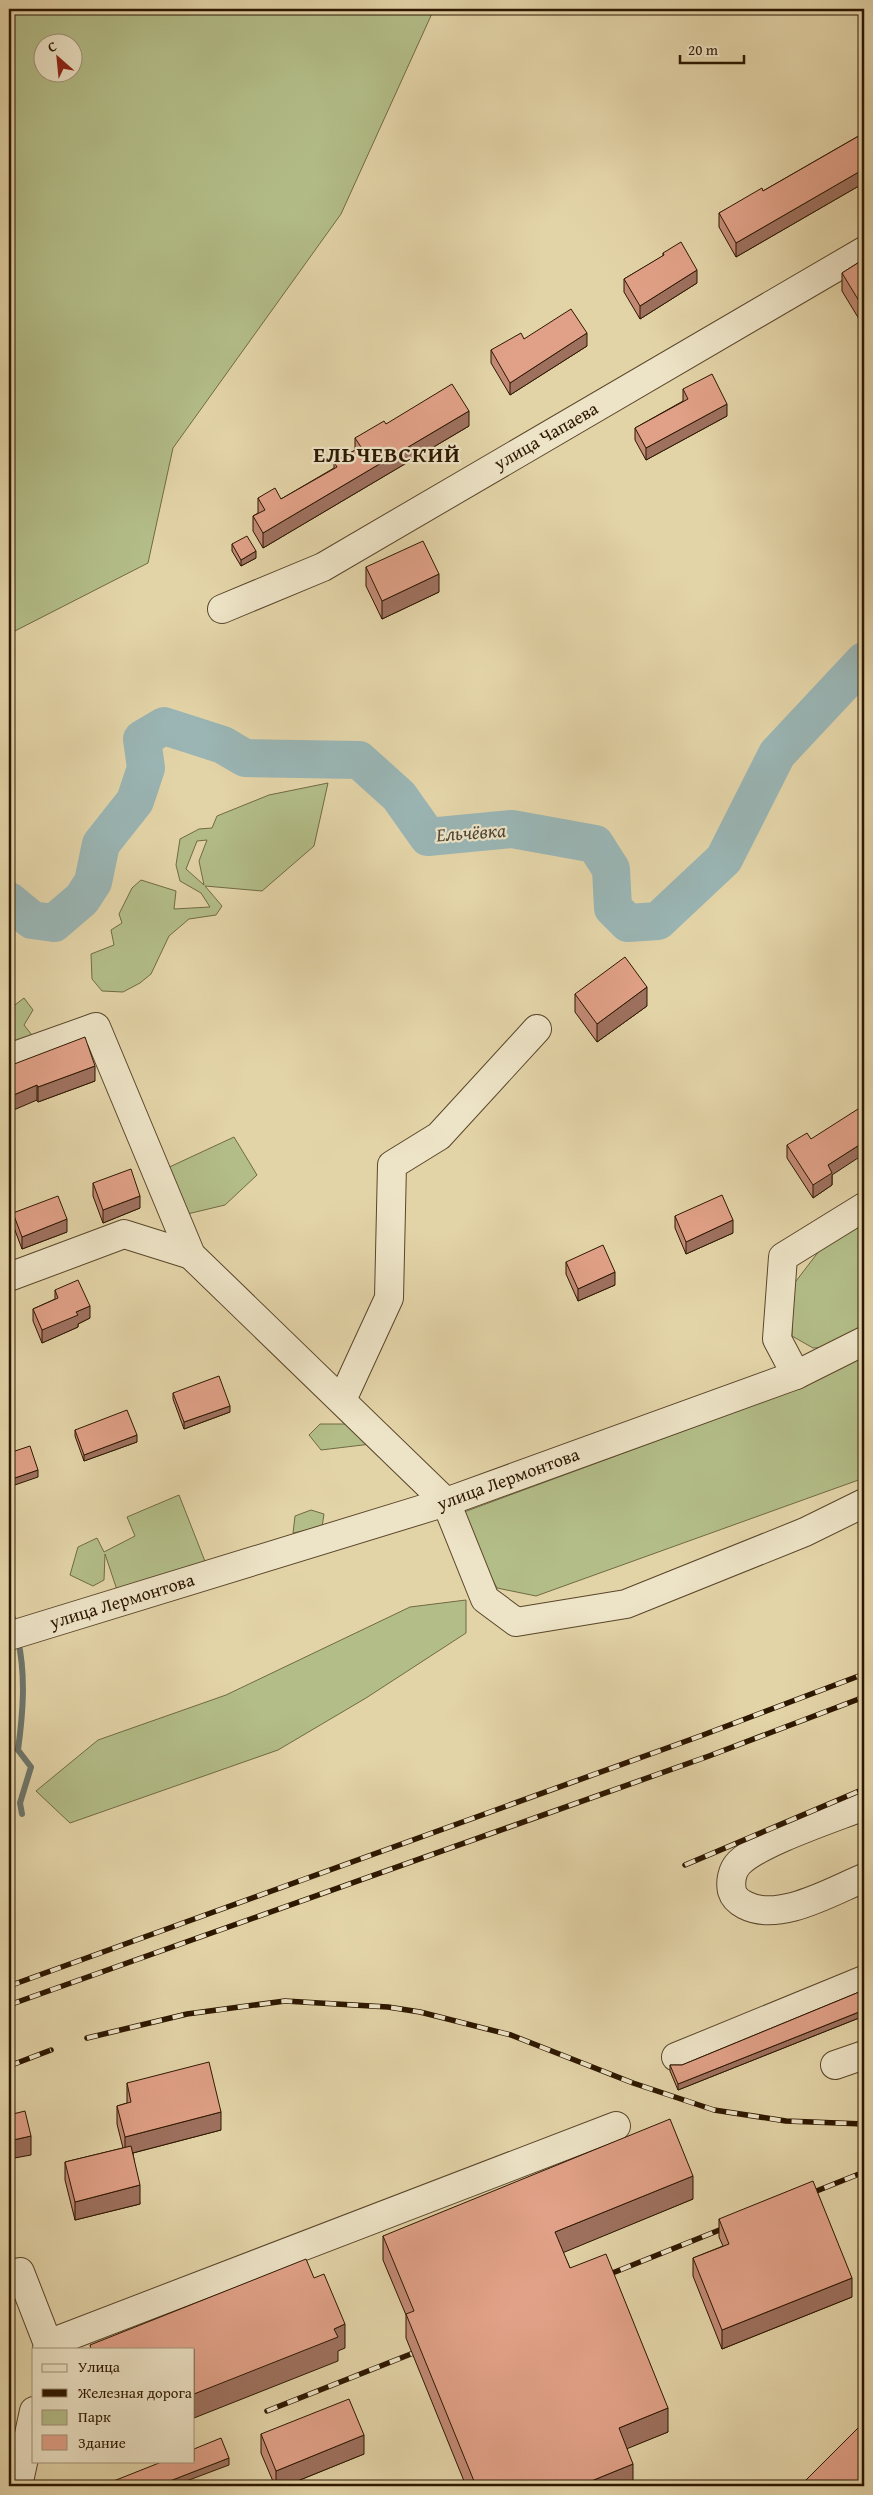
<svg xmlns="http://www.w3.org/2000/svg" width="873" height="2495" font-family="'Gentium Book Plus',serif">
<style>
.green{fill:#b3bd88;stroke:#706a44;fill-rule:evenodd}
.lines{fill:none;stroke-linecap:round;stroke-linejoin:round}
.stream{stroke:#6e766c;stroke-width:6}
.river{stroke:#9ab5b4;stroke-width:38}
.minor-casing{stroke:#5a462a;stroke-width:30}
.minor{stroke:#ede3c6;stroke-width:28}
.rail-casing{stroke:#2d1700;stroke-width:5.5}
.rail{stroke:#ede3c6;stroke-width:4;stroke-dasharray:11;stroke-linecap:butt}
.wall{fill:#c28a75;stroke:#2d1700}
.shaded-wall{fill:#9e715f;stroke:#2d1700}
.building{fill:#e1a188;stroke:#2d1700}
.labels{text-anchor:middle;stroke-width:4.5;stroke-linejoin:round;paint-order:stroke}
.street-label{font-size:18px;fill:#2d1700;stroke:#ede3c6}
.water-label{font-size:19px;font-style:italic;fill:#4e4636;stroke:#ede3c6}
.district-label{font-size:22px;font-weight:bold;letter-spacing:1px;fill:#2d1700;stroke:#ede3c6}
</style>
<rect width="100%" height="100%" fill="#e3d4a8"/>
<filter id="stains"><feTurbulence type="fractalNoise" baseFrequency=".004" numOctaves="4"/><feColorMatrix values="0 0 0 0 .2 0 0 0 0 .09 0 0 0 0 .02 0 0 0 .5 -.17"/></filter>
<radialGradient id="worn" r=".72"><stop offset=".6" stop-color="#630" stop-opacity="0"/><stop offset="1" stop-color="#630" stop-opacity=".3"/></radialGradient>
<g class="green">
<path d="M9,9H434L341,214L173,448L148,563L9,634ZM72,42V72H42V42Z"/>
<path d="M328,783L314,846L262,891L205,886L222,906L216,915L189,919L169,936L151,974L140,983L123,992L102,991L92,979L91,954L114,945L111,930L122,923L119,914L132,888L141,880L176,891L174,909L210,907L201,893L180,881L176,865L180,839L199,829L212,828L217,816L269,795ZM207,840L199,861L204,885L186,869L197,841Z"/>
<polygon points="24,998 33,1010 24,1025 35,1039 9,1054 9,1007 11,1008"/>
<polygon points="234,1137 257,1175 225,1205 179,1216 163,1170"/>
<polygon points="864,1222 864,1333 837,1346 813,1348 792,1336 793,1285 819,1251"/>
<polygon points="864,1351 864,1478 536,1596 497,1588 478,1552 464,1512 735,1412"/>
<polygon points="320,1424 349,1424 371,1444 321,1450 309,1435"/>
<polygon points="179,1495 208,1569 118,1593 105,1554 104,1580 93,1586 70,1575 78,1547 97,1538 104,1552 135,1536 127,1517"/>
<polygon points="311,1510 324,1514 322,1527 293,1533 295,1516"/>
<polygon points="466,1600 466,1633 366,1698 278,1750 70,1823 36,1791 98,1740 226,1695 410,1607"/>
</g>
<g class="lines">
<g class="stream">
<polyline points="9,1602 15,1628"/>
<path d="M18,1640C26,1676 23,1713 18,1750L31,1767L20,1803L22,1814"/>
</g>
<polyline class="river" points="9,901 32,920 54,923 82,899 93,882 101,844 135,801 146,768 142,739 164,726 223,745 245,758 359,760 399,796 428,837 512,829 595,844 611,869 613,908 628,923 658,921 724,859 777,754 864,661"/>
<g class="minor-casing">
<g id="minor">
<polyline points="222,609 323,567 864,251"/>
<polyline points="9,1058 96,1027 191,1255 446,1502 485,1599 516,1622 626,1604 805,1532 864,1503"/>
<polyline points="9,1277 124,1234 191,1255"/>
<polyline points="796,1375 864,1341"/>
<polyline points="342,1400 389,1298 392,1165 439,1136 537,1029"/>
<polyline points="9,1636 446,1502 796,1375 777,1339 783,1257 864,1207"/>
<path d="M864,1806C834,1818 760,1842 739,1863C732,1870 730,1882 732,1891C734,1898 739,1902 745,1905C779,1923 832,1891 864,1878"/>
<polyline points="676,2057 864,1980"/>
<polyline points="835,2065 864,2055"/>
<polyline points="9,2281 20,2272 48,2344 47,2349"/>
<polyline points="48,2344 616,2126"/>
<polyline points="18,2486 34,2411"/>
</g>
</g>
<use href="#minor" class="minor"/>
<g class="rail-casing">
<g id="rail">
<polyline points="685,1865 864,1789"/>
<polyline points="9,1986 703,1735 864,1674"/>
<polyline points="9,2005 709,1756 864,1697"/>
<polyline points="87,2038 187,2014 285,2001 388,2007 420,2012 511,2035 633,2083 714,2110 786,2121 864,2124"/>
<polyline points="9,2066 51,2050"/>
<polyline points="804,2196 864,2172"/>
<polyline points="600,2278 732,2225"/>
<polyline points="267,2411 426,2348"/>
</g>
</g>
<use href="#rail" class="rail"/>
</g>
<g class="wall">
<polygon points="864,124 864,183 736,257 719,227 719,213 763,191 862,134 862,125"/>
<polygon points="663,253 697,283 640,319 624,292 624,279 663,256"/>
<polygon points="864,259 864,316 859,319 842,291 842,273"/>
<polygon points="524,339 587,346 510,395 491,363 491,350"/>
<polygon points="683,389 727,416 646,460 635,440 635,428 683,401"/>
<polygon points="386,424 469,426 263,548 253,531 253,516 258,513 258,498 281,499 334,468 334,462 355,450 355,438"/>
<polygon points="232,544 256,558 241,566 232,551"/>
<polygon points="366,567 439,592 382,619 366,586"/>
<polygon points="575,994 647,1006 597,1042 575,1012"/>
<polygon points="9,1066 95,1081 38,1102"/>
<polygon points="787,1145 832,1175 832,1185 813,1198 787,1158"/>
<polygon points="93,1183 140,1208 103,1223 93,1196"/>
<polygon points="13,1213 67,1232 22,1249 13,1225"/>
<polygon points="675,1216 733,1233 686,1254 675,1228"/>
<polygon points="566,1262 615,1285 578,1301 566,1274"/>
<polygon points="55,1290 90,1318 78,1324 78,1327 42,1343 33,1321 33,1309 55,1299"/>
<polygon points="173,1393 230,1412 184,1429 173,1399"/>
<polygon points="75,1430 137,1442 84,1461 75,1436"/>
<polygon points="864,1990 864,2016 678,2090 670,2071 670,2065 682,2065"/>
<polygon points="127,2083 221,2130 133,2153 140,2204 75,2220 65,2180 65,2162 123,2148 117,2124 117,2106 127,2103"/>
<polygon points="693,2199 563,2252 570,2268 668,2432 627,2448 633,2486 466,2486 406,2338 406,2315 383,2260 383,2236"/>
<polygon points="719,2219 852,2297 722,2349 693,2276 693,2258 723,2246 719,2237"/>
<polygon points="261,2434 364,2454 285,2486 275,2486 261,2453"/>
</g>
<g class="shaded-wall">
<polygon points="864,169 864,183 736,257 736,243"/>
<polygon points="697,270 697,283 640,319 640,306"/>
<polygon points="864,298 864,316 859,319 859,301"/>
<polygon points="587,333 587,346 510,395 510,383"/>
<polygon points="727,404 727,416 646,460 646,448"/>
<polygon points="469,411 469,426 263,548 263,533"/>
<polygon points="256,551 256,558 241,566 241,560"/>
<polygon points="439,574 439,592 382,619 382,601"/>
<polygon points="647,987 647,1006 597,1042 597,1024"/>
<polygon points="95,1066 95,1081 38,1102 38,1087"/>
<polygon points="37,1085 37,1100 9,1112 9,1097"/>
<polygon points="864,1142 864,1154 832,1175 832,1185 813,1198 813,1185 828,1165"/>
<polygon points="140,1196 140,1208 103,1223 103,1210"/>
<polygon points="67,1219 67,1232 22,1249 22,1237"/>
<polygon points="733,1220 733,1233 686,1254 686,1242"/>
<polygon points="615,1272 615,1285 578,1301 578,1289"/>
<polygon points="90,1306 90,1318 78,1324 78,1327 42,1343 42,1330 76,1312"/>
<polygon points="230,1406 230,1412 184,1429 184,1422"/>
<polygon points="137,1435 137,1442 84,1461 84,1455"/>
<polygon points="38,1470 38,1477 9,1487 9,1480"/>
<polygon points="864,2010 864,2016 678,2090 678,2084"/>
<polygon points="221,2112 221,2130 125,2155 125,2137"/>
<polygon points="31,2136 31,2155 9,2159 9,2141"/>
<polygon points="693,2176 693,2199 555,2256 555,2232"/>
<polygon points="140,2185 140,2204 75,2220 75,2202"/>
<polygon points="852,2278 852,2297 722,2349 722,2330"/>
<polygon points="345,2324 345,2348 338,2351 338,2361 194,2418 194,2394"/>
<polygon points="668,2408 668,2432 619,2452 619,2428"/>
<polygon points="364,2435 364,2454 285,2486 276,2486 276,2471"/>
<polygon points="229,2458 229,2465 173,2486 157,2486"/>
<polygon points="633,2464 633,2486 579,2486"/>
</g>
<g class="building">
<polygon points="864,133 864,169 736,243 719,213 762,188 763,191"/>
<polygon points="681,242 697,270 640,306 624,279 664,255 663,253"/>
<polygon points="864,259 864,298 859,301 842,273"/>
<polygon points="571,309 587,333 510,383 491,350 521,333 524,339"/>
<polygon points="712,374 727,404 646,448 635,428 688,399 683,389"/>
<polygon points="452,384 469,411 263,533 253,516 265,510 258,498 275,488 281,499 337,467 334,462 361,447 355,438 384,421 386,424"/>
<polygon points="247,536 256,551 241,560 232,544"/>
<polygon points="423,541 439,574 382,601 366,567"/>
<polygon points="625,957 647,987 597,1024 575,994"/>
<polygon points="85,1037 95,1066 38,1087 37,1085 9,1097 9,1066"/>
<polygon points="858,1109 864,1119 864,1142 828,1165 832,1173 813,1185 787,1145 807,1133 811,1139"/>
<polygon points="131,1169 140,1196 103,1210 93,1183"/>
<polygon points="722,1195 733,1220 686,1242 675,1216"/>
<polygon points="58,1196 67,1219 22,1237 13,1213"/>
<polygon points="603,1245 615,1272 578,1289 566,1262"/>
<polygon points="78,1280 90,1306 76,1312 78,1315 42,1330 33,1309 58,1298 55,1290"/>
<polygon points="219,1376 230,1406 184,1422 173,1393"/>
<polygon points="127,1410 137,1435 84,1455 75,1430"/>
<polygon points="30,1446 38,1470 9,1480 9,1453"/>
<polygon points="864,1990 864,2010 678,2084 670,2065 682,2065"/>
<polygon points="209,2062 221,2112 125,2137 117,2106 131,2102 127,2083"/>
<polygon points="25,2111 31,2136 9,2141 9,2115"/>
<polygon points="670,2119 693,2176 555,2232 570,2268 606,2254 668,2408 619,2428 633,2464 579,2486 476,2486 406,2314 414,2311 383,2236"/>
<polygon points="131,2146 140,2185 75,2202 65,2162"/>
<polygon points="813,2181 852,2278 722,2330 693,2258 729,2244 719,2219"/>
<polygon points="306,2259 314,2278 324,2274 345,2324 334,2329 338,2337 194,2394 194,2349 91,2349 90,2345"/>
<polygon points="349,2399 364,2435 276,2471 261,2434"/>
<polygon points="864,2422 864,2486 800,2486"/>
<polygon points="221,2438 229,2458 157,2486 101,2486 164,2461 194,2461 194,2449"/>
</g>
<g class="labels">
<g class="street-label">
<text transform="translate(546 436) rotate(-30)" y="6">улица Чапаева</text>
<text transform="translate(508 1479) rotate(-20)" y="6">улица Лермонтова</text>
<text transform="translate(122 1601) rotate(-17)" y="6">улица Лермонтова</text>
</g>
<g class="water-label">
<text transform="translate(471 832) rotate(-4)" y="7">Ельчёвка</text>
</g>
<g class="district-label">
<text x="387" y="462">ЕЛЬЧЕВСКИЙ</text>
</g>
</g>
<rect width="873" height="2495" fill="none" stroke="#e3d4a8" stroke-width="30"/>
<rect x="10" y="10" width="853" height="2475" fill="none" stroke="#2d1700" stroke-width="2.5"/>
<rect x="15" y="15" width="843" height="2465" fill="none" stroke="#2d1700"/>
<rect x="32" y="2348" width="162" height="115" fill="#ede3c6" stroke="#a09177"/>
<rect x="42" y="2364" width="25" height="8" fill="#ede3c6" stroke="#a09177"/>
<text x="78" y="2372" font-size="15" fill="#2d1700">Улица</text>
<rect x="42" y="2389" width="25" height="8" fill="#2d1700" stroke="#a09177"/>
<text x="78" y="2398" font-size="15" fill="#2d1700">Железная дорога</text>
<rect x="42" y="2410" width="25" height="15" fill="#b3bd88" stroke="#a09177"/>
<text x="78" y="2422" font-size="15" fill="#2d1700">Парк</text>
<rect x="42" y="2435" width="25" height="15" fill="#e1a188" stroke="#a09177"/>
<text x="78" y="2448" font-size="15" fill="#2d1700">Здание</text>
<g transform="translate(58 58) rotate(333)"><circle r="24" fill="#ede3c6" stroke="#a09177"/>
<path d="M0-4L9 19L0 12L-9 19Z" fill="#8f2418"/>
<text y="-8" font-size="14" font-weight="bold" text-anchor="middle" fill="#2d1700">С</text>
</g>
<path d="M680 55v8h64v-8" fill="none" stroke="#2d1700" stroke-width="2.5"/>
<text x="688" y="55" font-size="15" fill="#2d1700" stroke="#ede3c6" stroke-width="4" paint-order="stroke">20 m</text>
<rect width="100%" height="100%" filter="url(#stains)"/>
<rect width="100%" height="100%" fill="url(#worn)"/>
</svg>
